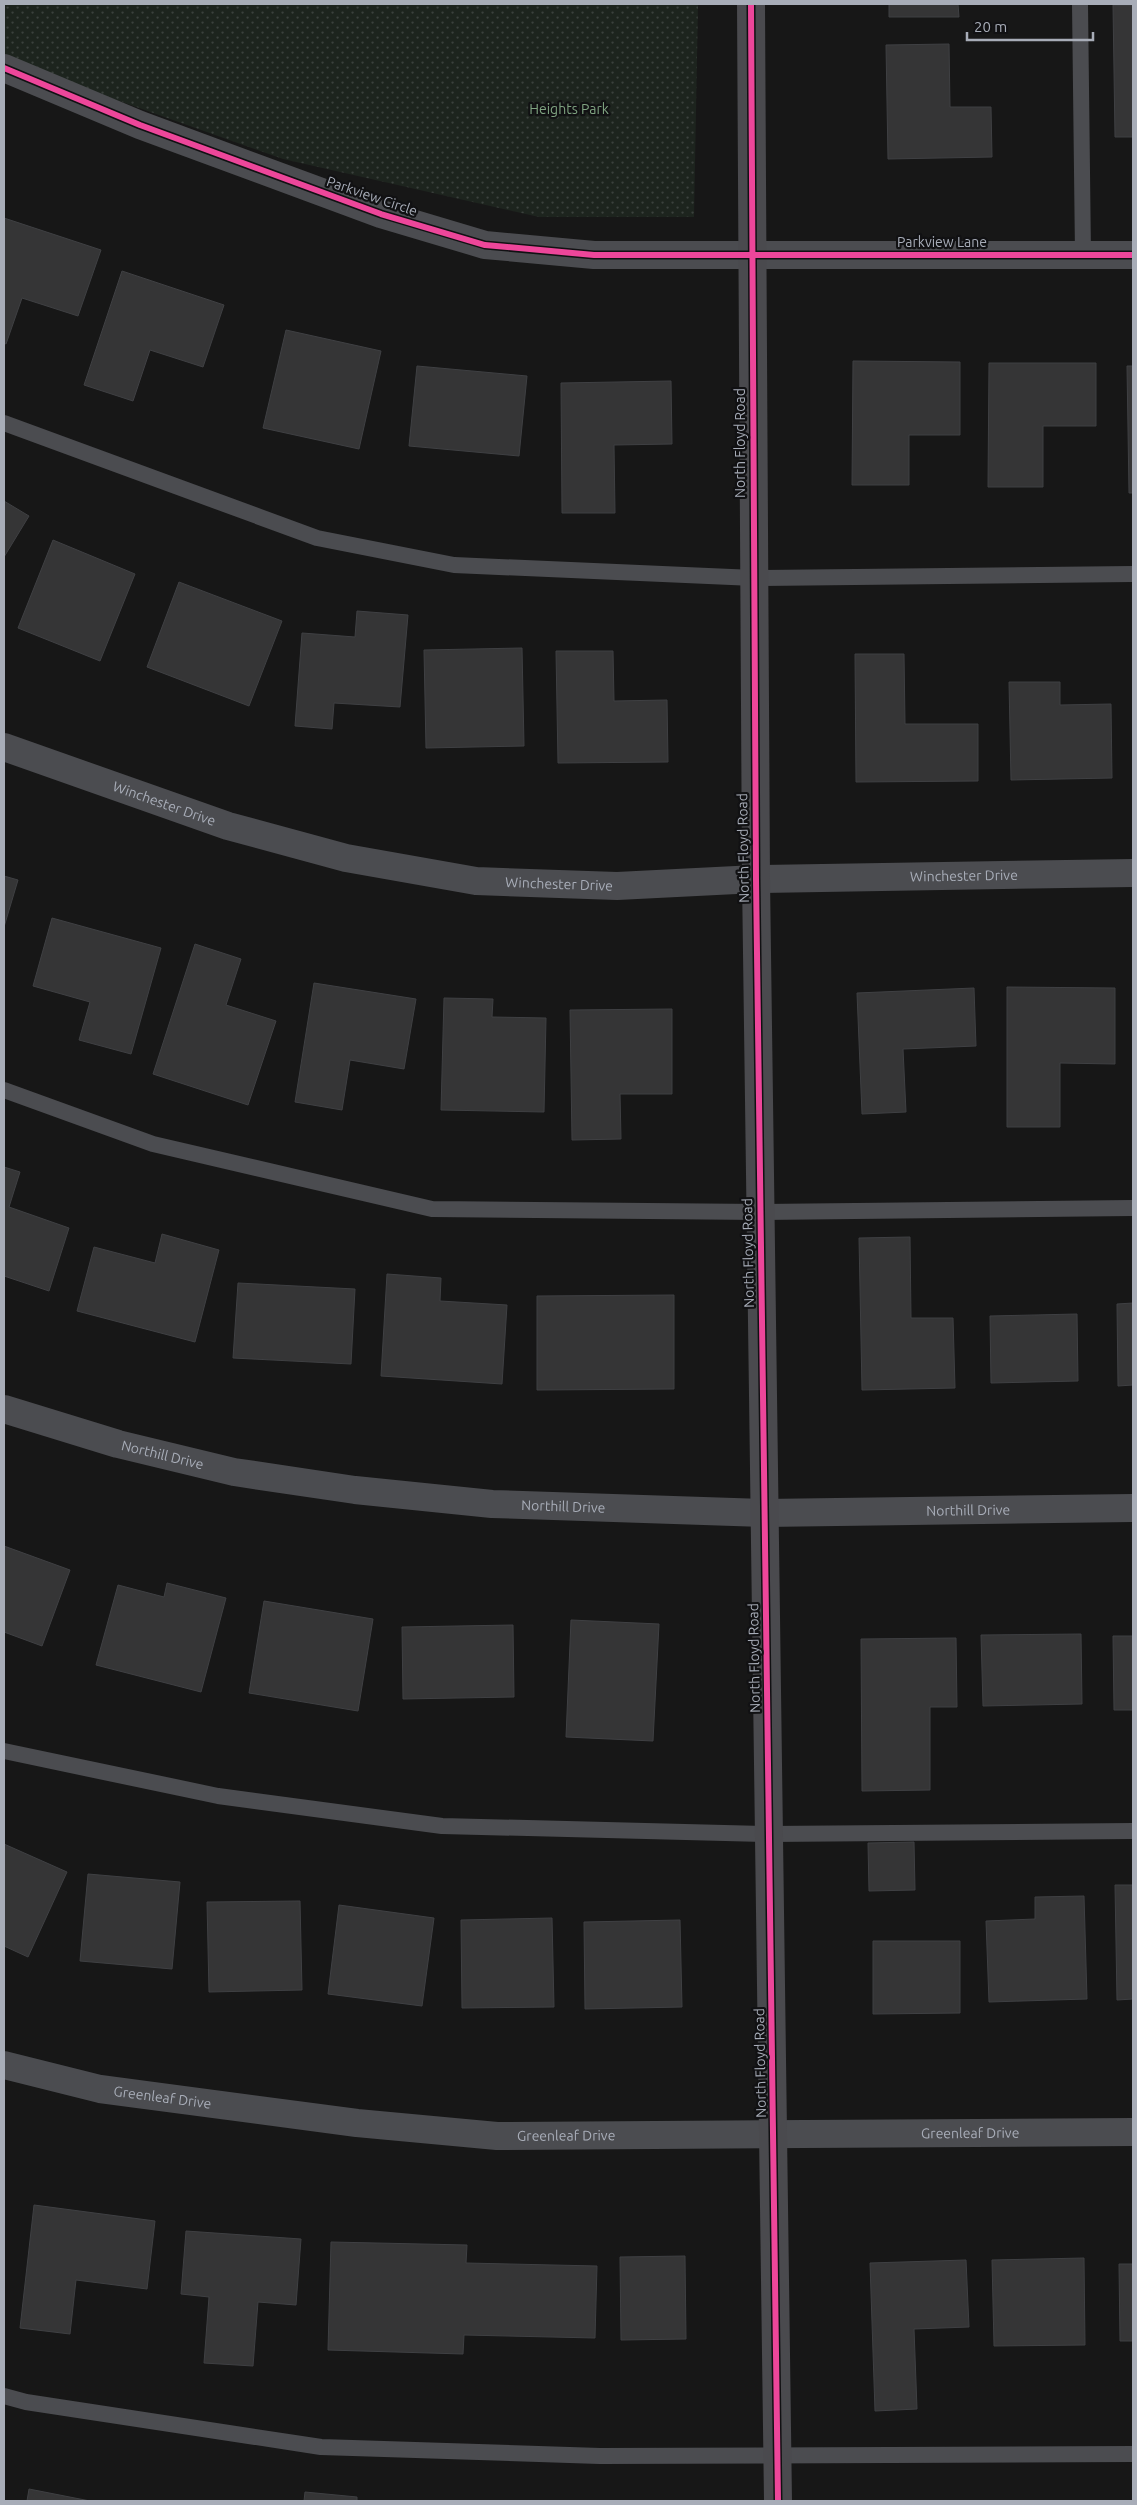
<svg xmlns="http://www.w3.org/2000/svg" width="1137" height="2505" font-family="Ubuntu,sans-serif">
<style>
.park{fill:url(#park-dots)}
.building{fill:#353536;stroke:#3f4043}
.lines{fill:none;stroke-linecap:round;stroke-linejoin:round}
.lane{stroke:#4b4c50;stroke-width:16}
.street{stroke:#4b4c50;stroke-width:28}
.secondary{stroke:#4a4a4e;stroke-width:28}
.cycleway-casing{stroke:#111113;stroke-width:9}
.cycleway{stroke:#ed469a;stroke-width:6}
.labels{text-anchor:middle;stroke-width:4.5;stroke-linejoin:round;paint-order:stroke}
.park-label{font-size:14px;fill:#7fa381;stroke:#111113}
.street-label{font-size:14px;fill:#a8adb8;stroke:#111113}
</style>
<defs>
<pattern id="park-dots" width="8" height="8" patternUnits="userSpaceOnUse" patternTransform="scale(1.25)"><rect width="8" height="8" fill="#1d241e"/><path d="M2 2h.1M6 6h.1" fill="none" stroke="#3b413d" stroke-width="1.8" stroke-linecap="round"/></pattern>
</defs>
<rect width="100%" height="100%" fill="#171717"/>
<polygon class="park" points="4,4 698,4 694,217 539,217 283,159 4,60"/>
<g class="building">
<polygon points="889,4 958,4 959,17 889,17"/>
<polygon points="1113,5 1133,5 1133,137 1115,137"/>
<polygon points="949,44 950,107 991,107 992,157 888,159 886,45"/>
<polygon points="4,218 101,250 78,316 22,298 6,344 4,343"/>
<polygon points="122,271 224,305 203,367 150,350 133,401 84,385"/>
<polygon points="286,330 381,351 359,449 263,428"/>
<polygon points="853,361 960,362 960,435 909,435 909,485 852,485"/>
<polygon points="989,363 1096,363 1096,426 1043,426 1043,487 988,487"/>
<polygon points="417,366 527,376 519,456 409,446"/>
<polygon points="1127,366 1133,366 1133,493 1129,493"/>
<polygon points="671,381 672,444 614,445 615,513 562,513 561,383"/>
<polygon points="4,501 29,516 4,557"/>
<polygon points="53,540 135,574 100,661 18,628"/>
<polygon points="179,582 282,621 249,706 147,667"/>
<polygon points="357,611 408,615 400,707 334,703 332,729 295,726 302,633 355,637"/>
<polygon points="522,648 524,746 426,748 424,650"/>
<polygon points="556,651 613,651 614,701 667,700 668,762 558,763"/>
<polygon points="855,654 904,654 905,724 978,724 978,781 856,782"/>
<polygon points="1009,682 1060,682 1060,705 1111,704 1112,778 1011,780"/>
<polygon points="4,876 18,880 4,927"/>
<polygon points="52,918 161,948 131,1054 79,1040 90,1002 33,986"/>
<polygon points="195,944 241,959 226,1005 276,1021 248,1105 153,1074"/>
<polygon points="314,983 416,999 404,1069 350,1060 342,1110 295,1102"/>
<polygon points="1007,987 1115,988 1115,1064 1060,1063 1060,1127 1007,1127"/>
<polygon points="974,988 976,1046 903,1049 906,1112 862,1114 857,993"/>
<polygon points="444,998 493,999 492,1017 546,1018 544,1112 441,1110"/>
<polygon points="672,1009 672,1094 620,1094 621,1139 572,1140 570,1010"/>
<polygon points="4,1167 20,1172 9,1207 69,1228 49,1291 4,1276"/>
<polygon points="162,1234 219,1250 195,1342 77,1311 94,1247 155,1263"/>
<polygon points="910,1237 911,1318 953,1318 955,1388 862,1390 859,1238"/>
<polygon points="387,1274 441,1278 440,1301 507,1305 502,1384 381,1376"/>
<polygon points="238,1283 355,1289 351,1364 233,1358"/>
<polygon points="674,1295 674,1389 537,1390 537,1296"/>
<polygon points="1133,1303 1133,1385 1118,1386 1117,1304"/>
<polygon points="1077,1314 1078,1381 991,1383 990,1316"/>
<polygon points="4,1546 70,1570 42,1646 4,1632"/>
<polygon points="167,1583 226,1598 201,1692 96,1665 118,1585 164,1597"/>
<polygon points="264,1601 373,1619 358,1711 249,1693"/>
<polygon points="571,1620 659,1624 653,1741 566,1737"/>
<polygon points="513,1625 514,1697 403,1699 402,1627"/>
<polygon points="1081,1634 1082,1704 983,1706 981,1635"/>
<polygon points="1113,1636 1133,1636 1133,1710 1114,1710"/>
<polygon points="956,1638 957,1707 930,1707 930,1790 862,1791 861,1639"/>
<polygon points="914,1842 915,1890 869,1891 868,1843"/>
<polygon points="4,1844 67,1872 28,1957 4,1946"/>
<polygon points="88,1874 180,1882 172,1969 80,1961"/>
<polygon points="1115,1885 1133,1885 1133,1999 1117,2000"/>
<polygon points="1084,1896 1087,1999 989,2002 986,1921 1035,1919 1035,1897"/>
<polygon points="300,1901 302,1990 209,1992 207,1902"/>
<polygon points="339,1905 434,1918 422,2006 328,1994"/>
<polygon points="552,1918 554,2007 462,2008 461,1920"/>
<polygon points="680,1920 682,2007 585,2009 584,1922"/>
<polygon points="873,1941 960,1941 960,2013 873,2014"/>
<polygon points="34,2205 155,2221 147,2289 76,2280 70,2334 20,2328"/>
<polygon points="186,2231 301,2239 296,2305 258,2302 253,2366 204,2363 209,2297 181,2294"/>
<polygon points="331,2242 467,2245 466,2263 597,2266 595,2338 464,2335 463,2354 328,2350"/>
<polygon points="685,2256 686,2339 621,2340 620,2257"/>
<polygon points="1084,2258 1085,2345 994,2346 992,2260"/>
<polygon points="966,2260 969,2327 914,2329 917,2409 875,2411 870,2263"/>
<polygon points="1119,2264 1133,2264 1133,2341 1120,2341"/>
<polygon points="29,2489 90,2501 27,2501"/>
<polygon points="305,2492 357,2497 357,2501 304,2501"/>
</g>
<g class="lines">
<g class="lane">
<polyline points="1080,4 1083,255"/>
<polyline points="4,423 317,538 454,565 754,578 1133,574"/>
<polyline points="4,1090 153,1144 432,1209 760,1212 1133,1208"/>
<polyline points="4,1751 218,1796 442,1826 769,1834 1133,1831"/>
<polyline points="4,2396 26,2402 321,2447 600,2456 1133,2454"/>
</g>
<g class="street">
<polyline points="4,68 140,125 381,214 485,245 594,255 1133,255"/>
<path id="s1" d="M4,747L228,826L346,858L476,881L617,886L756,879L1133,873"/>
<path id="s2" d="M4,1409L118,1444L234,1472L355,1490L492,1504L764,1513L1133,1508"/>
<path id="s3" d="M4,2065L100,2089L357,2123L497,2136L1133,2132"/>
</g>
<polyline class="secondary" points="751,4 756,879 778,2501"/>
<g class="cycleway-casing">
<g id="cycleway">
<polyline points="751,4 756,879 778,2501"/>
<polyline points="4,68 140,125 381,214 485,245 594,255 1133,255"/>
</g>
</g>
<use href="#cycleway" class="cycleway"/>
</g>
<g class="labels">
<g class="park-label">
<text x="569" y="114">Heights Park</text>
</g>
<g class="street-label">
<text transform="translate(372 196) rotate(19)" y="5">Parkview Circle</text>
<text x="942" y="247">Parkview Lane</text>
<text transform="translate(740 443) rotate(-90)" y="5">North Floyd Road</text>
<text dy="5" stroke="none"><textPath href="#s1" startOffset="170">Winchester Drive</textPath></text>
<text transform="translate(743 848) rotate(-91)" y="5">North Floyd Road</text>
<text dy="5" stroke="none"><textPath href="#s1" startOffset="980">Winchester Drive</textPath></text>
<text dy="5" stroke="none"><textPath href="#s1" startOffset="575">Winchester Drive</textPath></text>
<text transform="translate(748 1253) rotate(-91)" y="5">North Floyd Road</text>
<text dy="5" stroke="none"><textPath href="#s2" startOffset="165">Northill Drive</textPath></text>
<text dy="5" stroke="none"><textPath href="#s2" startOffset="570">Northill Drive</textPath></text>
<text dy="5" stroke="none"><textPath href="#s2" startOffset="975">Northill Drive</textPath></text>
<text transform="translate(754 1658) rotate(-91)" y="5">North Floyd Road</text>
<text transform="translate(760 2063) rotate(-91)" y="5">North Floyd Road</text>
<text dy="5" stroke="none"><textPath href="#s3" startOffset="162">Greenleaf Drive</textPath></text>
<text dy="5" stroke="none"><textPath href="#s3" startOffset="972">Greenleaf Drive</textPath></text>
<text dy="5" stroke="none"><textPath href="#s3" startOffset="568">Greenleaf Drive</textPath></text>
</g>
</g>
<rect width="1137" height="2505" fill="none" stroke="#a8adb8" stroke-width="10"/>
<path d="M967 32v8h126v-8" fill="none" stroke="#a8adb8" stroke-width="2.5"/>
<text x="974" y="32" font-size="15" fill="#a8adb8" stroke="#111113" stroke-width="4" paint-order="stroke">20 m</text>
</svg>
